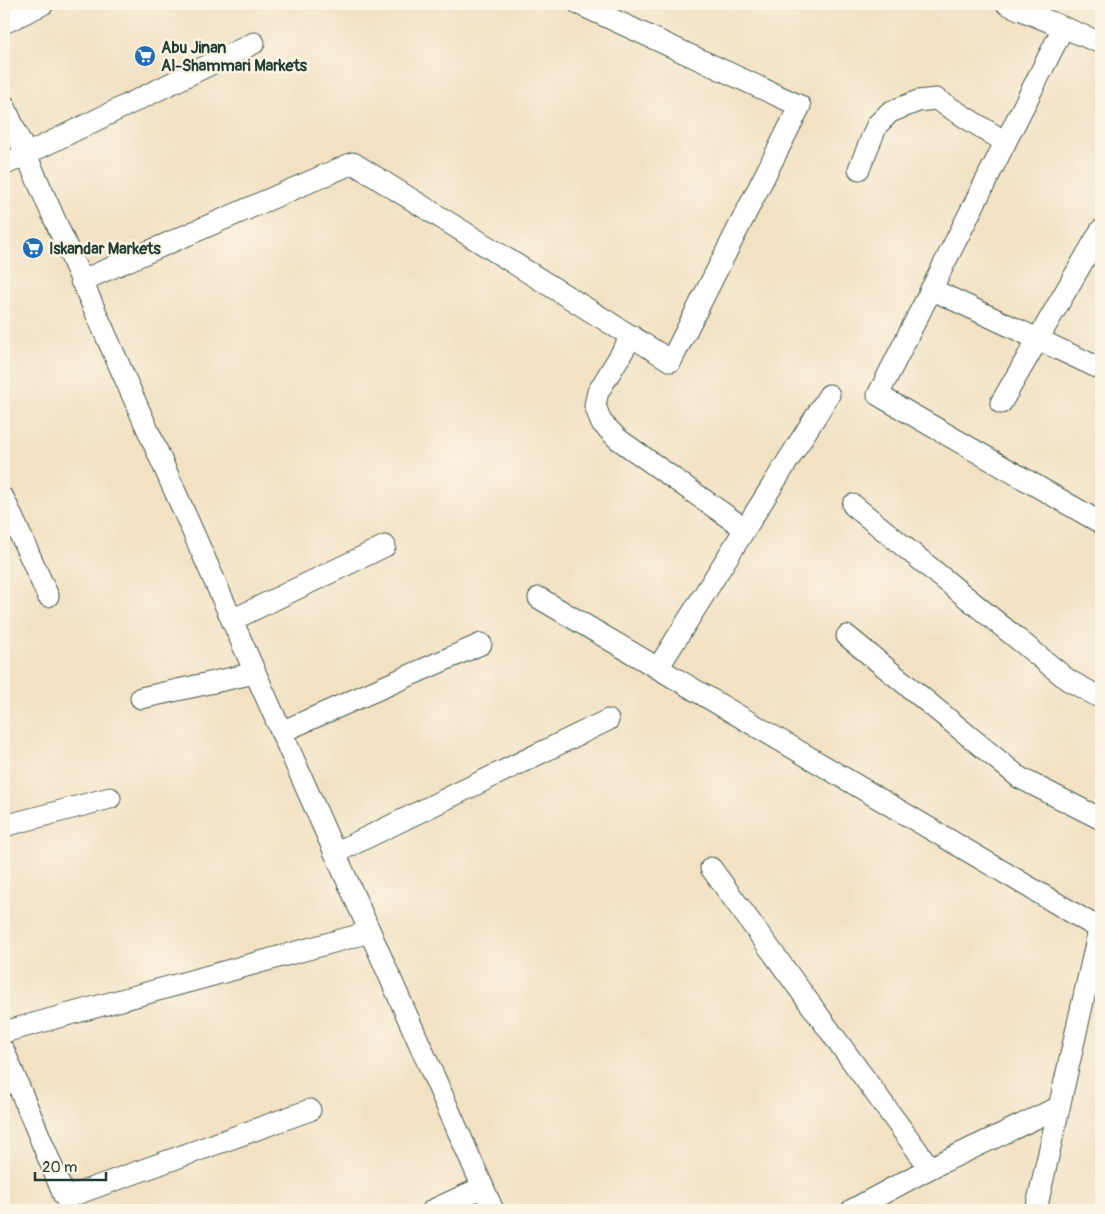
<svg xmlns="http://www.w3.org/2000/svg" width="1105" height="1214" font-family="Pangolin,sans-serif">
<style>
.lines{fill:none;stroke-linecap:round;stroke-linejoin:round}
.minor-casing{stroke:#3f5649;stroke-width:23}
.minor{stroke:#fff;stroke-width:21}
.labels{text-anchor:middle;stroke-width:5;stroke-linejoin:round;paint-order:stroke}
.poi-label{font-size:16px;font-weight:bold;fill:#1f3d34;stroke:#fcf5e5;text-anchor:start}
</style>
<rect width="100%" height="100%" fill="#fcf5e5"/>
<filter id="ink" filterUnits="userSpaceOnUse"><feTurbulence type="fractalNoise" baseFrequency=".02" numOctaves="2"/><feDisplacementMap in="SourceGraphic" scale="10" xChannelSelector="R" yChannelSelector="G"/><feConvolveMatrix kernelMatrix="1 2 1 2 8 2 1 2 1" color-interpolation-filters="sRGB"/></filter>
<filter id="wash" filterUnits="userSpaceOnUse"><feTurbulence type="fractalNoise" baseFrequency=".0096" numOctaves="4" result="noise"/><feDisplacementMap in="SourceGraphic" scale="20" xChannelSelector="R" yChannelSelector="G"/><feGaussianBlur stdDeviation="1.12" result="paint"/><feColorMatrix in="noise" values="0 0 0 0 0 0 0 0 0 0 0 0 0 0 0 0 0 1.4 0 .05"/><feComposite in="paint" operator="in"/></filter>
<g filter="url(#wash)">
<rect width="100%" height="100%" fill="#f2e1c3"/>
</g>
<g filter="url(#ink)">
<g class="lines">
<g class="minor-casing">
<g id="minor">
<polyline points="1007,4 1101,43"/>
<polyline points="4,23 43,4"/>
<polyline points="1063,28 878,395 1101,523"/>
<polyline points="4,105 493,1210"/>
<polyline points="4,165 254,43"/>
<polyline points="859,169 877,125 890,112 918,101 936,99 1005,142"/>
<polyline points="81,281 353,163 671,361 800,106 579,4"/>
<polyline points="931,289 1101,369"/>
<polyline points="632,336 598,392 595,405 601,422 618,439 745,529"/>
<polyline points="1001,403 1101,230"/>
<polyline points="4,499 48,596"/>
<polyline points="853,505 1068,680 1101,698"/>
<polyline points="539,598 1100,929"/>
<polyline points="232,620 385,546"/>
<polyline points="847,636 1020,778 1101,819"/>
<polyline points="658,668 829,395"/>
<polyline points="141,698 255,673"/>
<polyline points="281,732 481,644"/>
<polyline points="4,826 110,798"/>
<polyline points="335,853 608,720"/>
<polyline points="711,868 930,1168"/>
<polyline points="4,1032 370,932"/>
<polyline points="4,1051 65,1198 310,1110"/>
<polyline points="433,1210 483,1187"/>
<polyline points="852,1210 930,1168 1059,1107"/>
<polyline points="1036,1210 1101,921"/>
</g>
</g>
<use href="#minor" class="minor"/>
</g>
</g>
<defs>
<g id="supermarket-disc" transform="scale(1.125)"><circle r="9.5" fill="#1f6fb2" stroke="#fcf5e5"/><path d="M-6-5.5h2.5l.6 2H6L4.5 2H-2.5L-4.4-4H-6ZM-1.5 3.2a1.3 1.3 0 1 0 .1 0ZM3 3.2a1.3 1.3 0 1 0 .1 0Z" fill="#fff"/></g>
</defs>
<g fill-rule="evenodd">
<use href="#supermarket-disc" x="145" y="56"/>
<use href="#supermarket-disc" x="33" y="248"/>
</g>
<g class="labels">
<g class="poi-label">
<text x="161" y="53">Abu Jinan<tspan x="161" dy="18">Al-Shammari Markets</tspan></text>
<text x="49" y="254">Iskandar Markets</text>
</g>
</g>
<rect width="1105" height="1214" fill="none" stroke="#fcf5e5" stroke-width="20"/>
<path d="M35 1172v8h71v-8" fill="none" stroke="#1f3d34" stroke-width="2.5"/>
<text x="42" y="1172" font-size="15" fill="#1f3d34" stroke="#fcf5e5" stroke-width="4" paint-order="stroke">20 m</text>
</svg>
